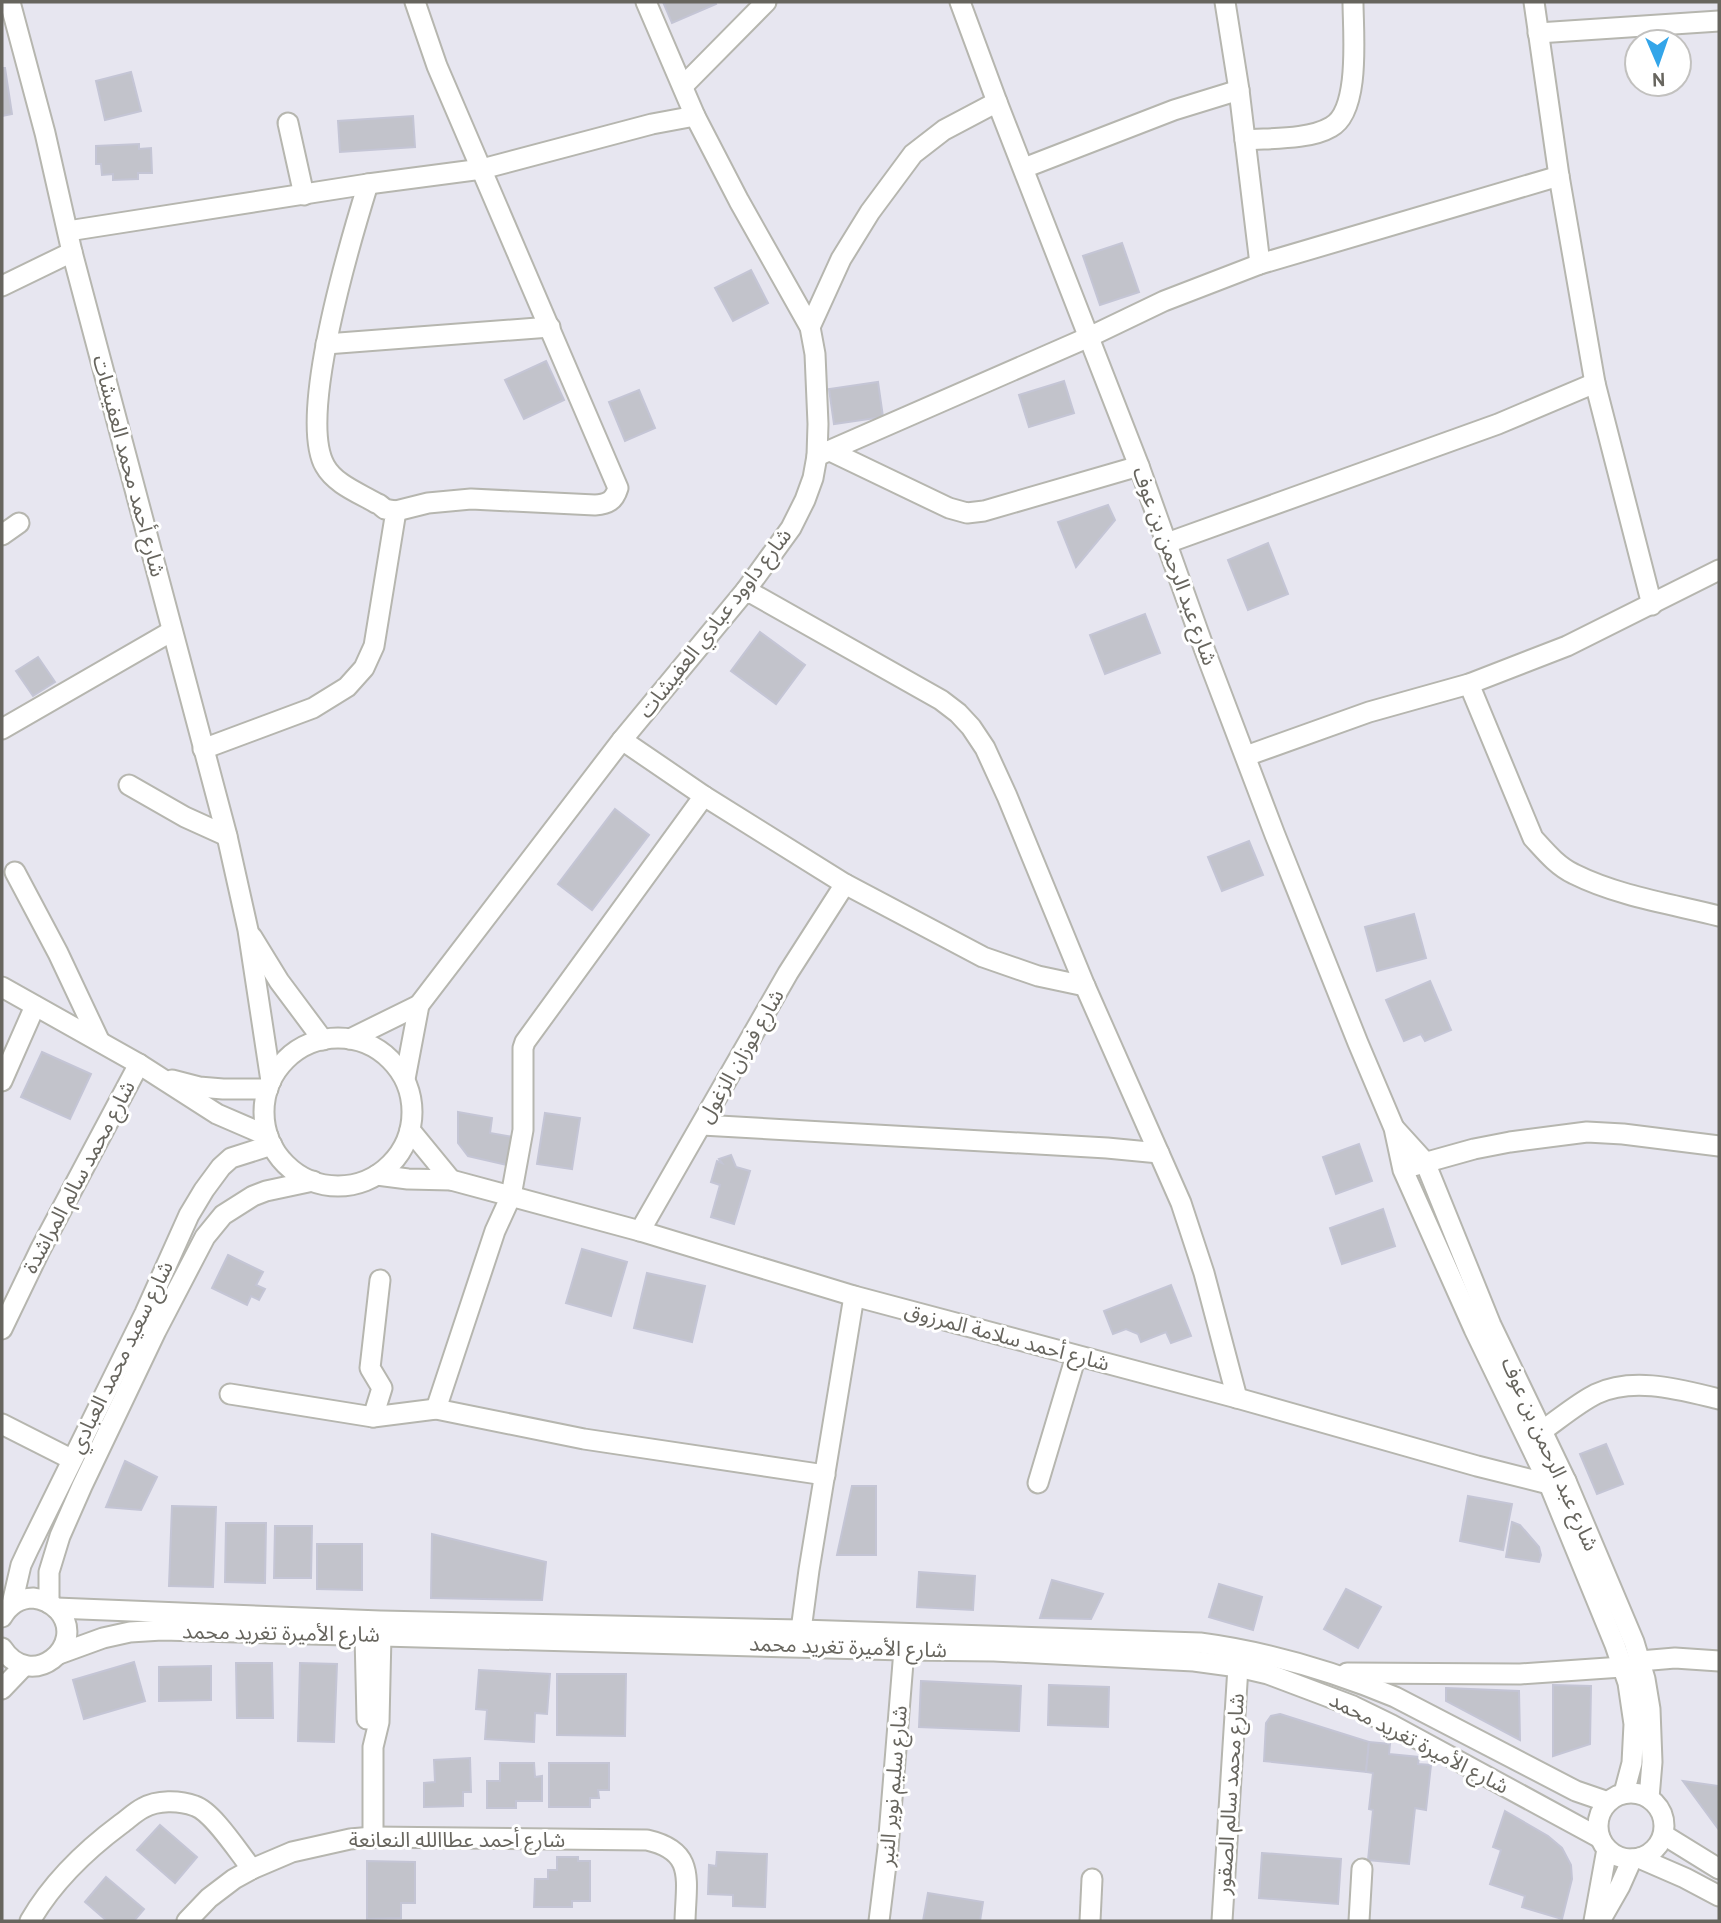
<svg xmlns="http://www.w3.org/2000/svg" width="1721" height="1923" font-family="Overpass,'Noto Sans Arabic',sans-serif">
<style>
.building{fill:#c2c3cb;stroke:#c4c5d5;stroke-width:2}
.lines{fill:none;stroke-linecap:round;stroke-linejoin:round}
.minor-casing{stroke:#b6b6af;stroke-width:23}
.minor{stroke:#fff;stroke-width:19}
.labels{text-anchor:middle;stroke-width:6;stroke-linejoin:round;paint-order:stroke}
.street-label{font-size:21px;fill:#67655e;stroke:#fff}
</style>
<rect width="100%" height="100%" fill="#e7e6f0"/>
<g class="building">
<polygon points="663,2 715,2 716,4 672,23"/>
<polygon points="2,68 5,68 12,114 2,116"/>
<polygon points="131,72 141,111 105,120 96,81"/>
<polygon points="413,116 415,147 340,152 338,121"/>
<polygon points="139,144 139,149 151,148 152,173 138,173 138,179 113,180 113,174 102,175 101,164 96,164 96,146"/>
<polygon points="1122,243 1139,292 1100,305 1083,256"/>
<polygon points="751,270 768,303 733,321 715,288"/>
<polygon points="546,361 564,400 524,419 505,380"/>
<polygon points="1064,381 1074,413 1029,427 1019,395"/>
<polygon points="878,382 883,417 834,424 829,389"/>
<polygon points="639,390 655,428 625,441 609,402"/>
<polygon points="1108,505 1115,520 1076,567 1058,522"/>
<polygon points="1268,543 1288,594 1248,610 1228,560"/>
<polygon points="1145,614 1160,653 1105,674 1090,635"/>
<polygon points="760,632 805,665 776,704 731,671"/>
<polygon points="38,657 55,682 33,696 16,671"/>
<polygon points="615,809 649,835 592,910 558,884"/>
<polygon points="1249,841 1263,875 1222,891 1208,857"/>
<polygon points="1414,914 1426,958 1377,971 1365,927"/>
<polygon points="1430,981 1451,1030 1425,1041 1421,1034 1404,1041 1386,1000"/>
<polygon points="42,1052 91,1074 70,1119 21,1097"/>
<polygon points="458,1112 492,1118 490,1133 513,1137 511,1166 468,1156 458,1143"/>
<polygon points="545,1113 580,1118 572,1169 537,1164"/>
<polygon points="1359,1144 1372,1181 1336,1194 1323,1157"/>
<polygon points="731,1155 736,1167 750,1171 734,1224 711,1217 720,1185 711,1182 717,1161 722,1163 719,1159"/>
<polygon points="1383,1209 1395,1246 1342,1264 1330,1228"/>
<polygon points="582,1249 627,1262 611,1316 566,1303"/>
<polygon points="228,1255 263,1272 256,1285 265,1289 259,1300 251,1296 247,1305 212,1288"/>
<polygon points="647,1273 705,1286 692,1342 634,1328"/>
<polygon points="1171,1285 1191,1336 1171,1343 1166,1332 1141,1342 1138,1334 1126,1329 1113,1334 1104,1311"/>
<polygon points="1606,1444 1623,1484 1597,1494 1580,1454"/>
<polygon points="125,1461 157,1477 141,1510 106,1507"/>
<polygon points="852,1486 876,1486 876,1555 837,1555"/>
<polygon points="1468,1496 1512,1504 1503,1550 1460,1541"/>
<polygon points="172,1506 216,1507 213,1587 169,1586"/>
<polygon points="1512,1522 1520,1525 1539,1547 1541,1555 1539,1562 1506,1557"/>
<polygon points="226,1523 266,1523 265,1583 225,1582"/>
<polygon points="275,1526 312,1526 311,1578 274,1578"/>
<polygon points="432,1534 546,1562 542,1600 431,1598"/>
<polygon points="317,1544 362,1544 362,1590 317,1589"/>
<polygon points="919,1572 975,1576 973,1610 917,1607"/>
<polygon points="1052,1580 1103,1594 1091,1619 1040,1618"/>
<polygon points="1219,1584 1262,1597 1253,1630 1209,1617"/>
<polygon points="1346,1589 1381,1607 1358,1648 1324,1629"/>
<polygon points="134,1662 145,1701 84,1719 73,1680"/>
<polygon points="236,1663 272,1663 273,1718 237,1718"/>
<polygon points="300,1663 337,1664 334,1742 298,1741"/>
<polygon points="211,1666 211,1700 159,1701 159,1667"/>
<polygon points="479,1670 550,1674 547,1714 535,1713 534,1742 485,1739 487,1710 476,1709"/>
<polygon points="557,1674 626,1674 625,1736 557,1735"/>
<polygon points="921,1681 1021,1686 1019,1731 919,1727"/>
<polygon points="1049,1685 1109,1687 1108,1727 1048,1725"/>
<polygon points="1553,1685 1591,1686 1590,1744 1553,1756"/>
<polygon points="1446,1688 1519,1691 1520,1740 1446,1701"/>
<polygon points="1280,1714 1369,1742 1366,1772 1264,1761 1266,1723 1271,1716"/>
<polygon points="1369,1742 1390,1744 1389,1754 1419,1757 1418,1764 1431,1765 1426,1810 1415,1808 1409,1864 1368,1860 1373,1810 1369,1809 1373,1773 1366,1772"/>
<polygon points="470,1758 471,1792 463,1792 463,1806 424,1807 424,1783 435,1782 434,1760"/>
<polygon points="500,1763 534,1763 535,1777 542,1776 542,1801 516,1801 516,1808 487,1808 487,1781 500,1781"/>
<polygon points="549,1763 609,1763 609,1790 598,1790 599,1798 590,1798 590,1807 549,1807"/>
<polygon points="1683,1781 1719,1786 1719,1830"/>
<polygon points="1505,1811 1548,1836 1562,1848 1571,1865 1572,1879 1562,1919 1522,1907 1525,1896 1490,1884 1501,1850 1493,1847"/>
<polygon points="160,1825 197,1857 175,1883 137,1850"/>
<polygon points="717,1852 767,1854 765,1907 733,1906 733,1895 708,1894 709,1865 716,1866"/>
<polygon points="1262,1853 1341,1859 1338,1904 1259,1898"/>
<polygon points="557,1857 578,1857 578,1861 590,1861 590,1901 572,1901 572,1907 534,1907 535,1879 548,1879 548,1870 557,1870"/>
<polygon points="367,1861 415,1862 415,1903 401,1903 401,1918 367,1919"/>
<polygon points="106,1877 144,1909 134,1921 107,1921 85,1902"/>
<polygon points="928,1893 983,1902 980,1921 923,1921"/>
</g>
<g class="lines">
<g class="minor-casing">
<g id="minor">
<polyline points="10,2 45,133 72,252 227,836 248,930 271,1081"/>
<polyline points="960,2 997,102 1139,466 1205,651 1275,835 1358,1043 1394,1128 1403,1170 1474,1329 1549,1484 1615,1645 1628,1683 1634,1724 1632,1763 1624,1793"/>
<polyline points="1225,2 1239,90"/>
<polyline points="1534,2 1559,176 1595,383 1652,605"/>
<polyline points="1538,33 1719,21"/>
<polyline points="683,86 766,2"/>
<polyline points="288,123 304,195"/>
<path d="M1245,140C1270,138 1309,140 1331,127C1361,111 1353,31 1353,2"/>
<polyline points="1024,168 1174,110 1239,90 1260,264"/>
<polyline points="68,231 368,184 482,169 652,124 695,116"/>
<polyline points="2,286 72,252"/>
<polyline points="810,327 841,259 870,212 913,154 944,130 997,102"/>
<polyline points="326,344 550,327"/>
<polyline points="830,451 949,508 967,513 984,511 1139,466"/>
<polyline points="817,456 1089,337 1164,301 1260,264 1559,176"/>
<path d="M396,511L428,503L471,499L595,505C608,504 614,501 618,488L437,66L415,2"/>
<polyline points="2,535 19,523"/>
<polyline points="1167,543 1498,424 1595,383"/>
<polyline points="746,590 941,700 958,713 971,727 985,748 1007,796 1085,986 1181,1203 1204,1273 1237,1398"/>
<path d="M1469,684L1533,838C1545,851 1557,866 1574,874C1618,896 1671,904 1719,916"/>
<polyline points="2,729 172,631"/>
<polyline points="622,740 704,796 845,884 983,957 1038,976 1085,986"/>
<path d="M203,749L313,708L347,687L364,668L374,646L396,511C392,510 388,510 385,509C382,507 380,504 376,503C359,493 335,484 325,466C297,417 351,239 368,184"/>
<polyline points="1246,756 1369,712 1469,684 1567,646 1719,570"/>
<polyline points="129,785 185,817 227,836"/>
<polyline points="15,872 58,953 99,1040"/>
<polyline points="252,937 279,981 323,1040"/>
<polyline points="2,987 139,1064 217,1114 268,1136"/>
<circle cx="338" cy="1112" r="74"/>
<polyline points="350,1039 419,1005"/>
<polyline points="405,1079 419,1005 622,740 746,590 791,528 805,500 813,478 817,456 818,424 815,354 810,327 739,201 695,116 646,2"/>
<polyline points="172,1080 199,1087 223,1089 268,1089"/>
<polyline points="2,1081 35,1006"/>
<polyline points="702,1125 1107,1148 1159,1153"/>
<polyline points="1395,1129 1425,1162 1491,1325 1566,1481 1634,1642 1645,1679 1650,1709 1652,1762 1649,1798"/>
<polyline points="410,1130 451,1180"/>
<polyline points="1413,1166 1474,1149 1510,1142 1587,1132 1623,1134 1719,1146"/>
<polyline points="377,1175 408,1179 451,1180 640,1231 854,1296 1237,1398 1477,1466 1549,1484 1566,1481"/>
<polyline points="640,1231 788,973 845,884"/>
<polyline points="2,1329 40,1250 139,1064"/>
<polyline points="230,1394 373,1417 436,1409 584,1439 825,1475"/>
<polyline points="436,1409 495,1231 511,1196 523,1130 523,1048 525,1042 704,796"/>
<polyline points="373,1417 382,1388 370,1368 380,1280"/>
<polyline points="2,1424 71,1459"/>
<path d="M1542,1431C1559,1419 1578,1403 1596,1394C1634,1376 1681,1390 1719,1399"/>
<polyline points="1038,1483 1076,1356"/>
<polyline points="49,1603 49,1572 60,1536 82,1486 156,1331 205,1237 223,1215 253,1196 266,1191 313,1181"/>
<polyline points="12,1604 21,1565 28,1550 145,1313 189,1215 204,1190 221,1167 231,1158 272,1145"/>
<path d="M56,1608L380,1621L801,1630L1200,1643C1267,1652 1332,1671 1395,1697L1576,1791L1608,1802"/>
<path d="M2,1617C9,1605 20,1598 33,1598C43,1599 51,1603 58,1610C89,1645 31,1693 2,1648"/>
<polyline points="801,1630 809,1570 854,1296"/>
<polyline points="365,1635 367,1719"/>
<polyline points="59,1654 103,1638 130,1632 162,1630 904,1650 994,1651 1194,1661 1238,1667 1268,1674 1353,1706 1392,1725 1600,1838"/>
<polyline points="1640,1661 1675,1658 1719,1661"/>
<polyline points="1347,1673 1520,1674 1622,1667"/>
<polyline points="2,1689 24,1666"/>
<circle cx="1631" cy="1826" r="33"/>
<polyline points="1664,1835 1719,1869"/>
<polyline points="373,1837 373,1747 379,1722 381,1635"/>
<polyline points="1639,1858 1685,1878 1719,1896"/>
<path d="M30,1921C52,1883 86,1850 121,1824C128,1819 135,1812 143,1808C157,1800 179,1800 195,1806C213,1812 239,1853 252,1869"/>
<path d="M187,1921L209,1898L234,1879L252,1869L292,1852L350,1839L373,1837L647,1840C696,1851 686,1880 685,1921"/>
<polyline points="879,1921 888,1848 904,1650"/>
<polyline points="1090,1921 1092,1879"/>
<polyline points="1222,1921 1238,1667"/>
<polyline points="1359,1921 1362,1869"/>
<polyline points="1594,1921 1607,1849"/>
<polyline points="1600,1921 1620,1886 1632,1859"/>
</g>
</g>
<use href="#minor" class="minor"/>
</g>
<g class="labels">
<g class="street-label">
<text transform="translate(129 466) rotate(75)" y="7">شارع أحمد محمد العفيشات</text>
<text transform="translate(1175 566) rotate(70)" y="7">شارع عبد الرحمن بن عوف</text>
<text transform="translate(715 623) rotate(-52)" y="7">شارع داوود عبادي العفيشات</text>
<text transform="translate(741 1056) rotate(-60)" y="7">شارع فوزان الزغول</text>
<text transform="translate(79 1177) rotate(-62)" y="7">شارع محمد سالم المراشدة</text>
<text transform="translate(1007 1337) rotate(15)" y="7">شارع أحمد سلامة المرزوق</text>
<text transform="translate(121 1357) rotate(-64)" y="7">شارع سعيد محمد العبادي</text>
<text transform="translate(1550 1454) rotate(66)" y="7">شارع عبد الرحمن بن عوف</text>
<text transform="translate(281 1633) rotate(1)" y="7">شارع الأميرة تغريد محمد</text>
<text transform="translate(848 1647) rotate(2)" y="7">شارع الأميرة تغريد محمد</text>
<text transform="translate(1419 1743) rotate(27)" y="7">شارع الأميرة تغريد محمد</text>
<text transform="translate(893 1786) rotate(-85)" y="7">شارع سليم نوير النبر</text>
<text transform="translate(1230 1794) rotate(-86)" y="7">شارع محمد سالم الصقور</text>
<text x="457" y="1847">شارع أحمد عطاالله النعانعة</text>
</g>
</g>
<rect width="1721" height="1923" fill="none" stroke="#67655e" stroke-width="7"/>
<g transform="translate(1658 63) rotate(178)"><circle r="33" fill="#ffffff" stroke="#c2c1bf" stroke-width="2"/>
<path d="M0-5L12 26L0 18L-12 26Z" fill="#33a5e9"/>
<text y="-10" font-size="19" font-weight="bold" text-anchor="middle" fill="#67655e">N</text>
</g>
</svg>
